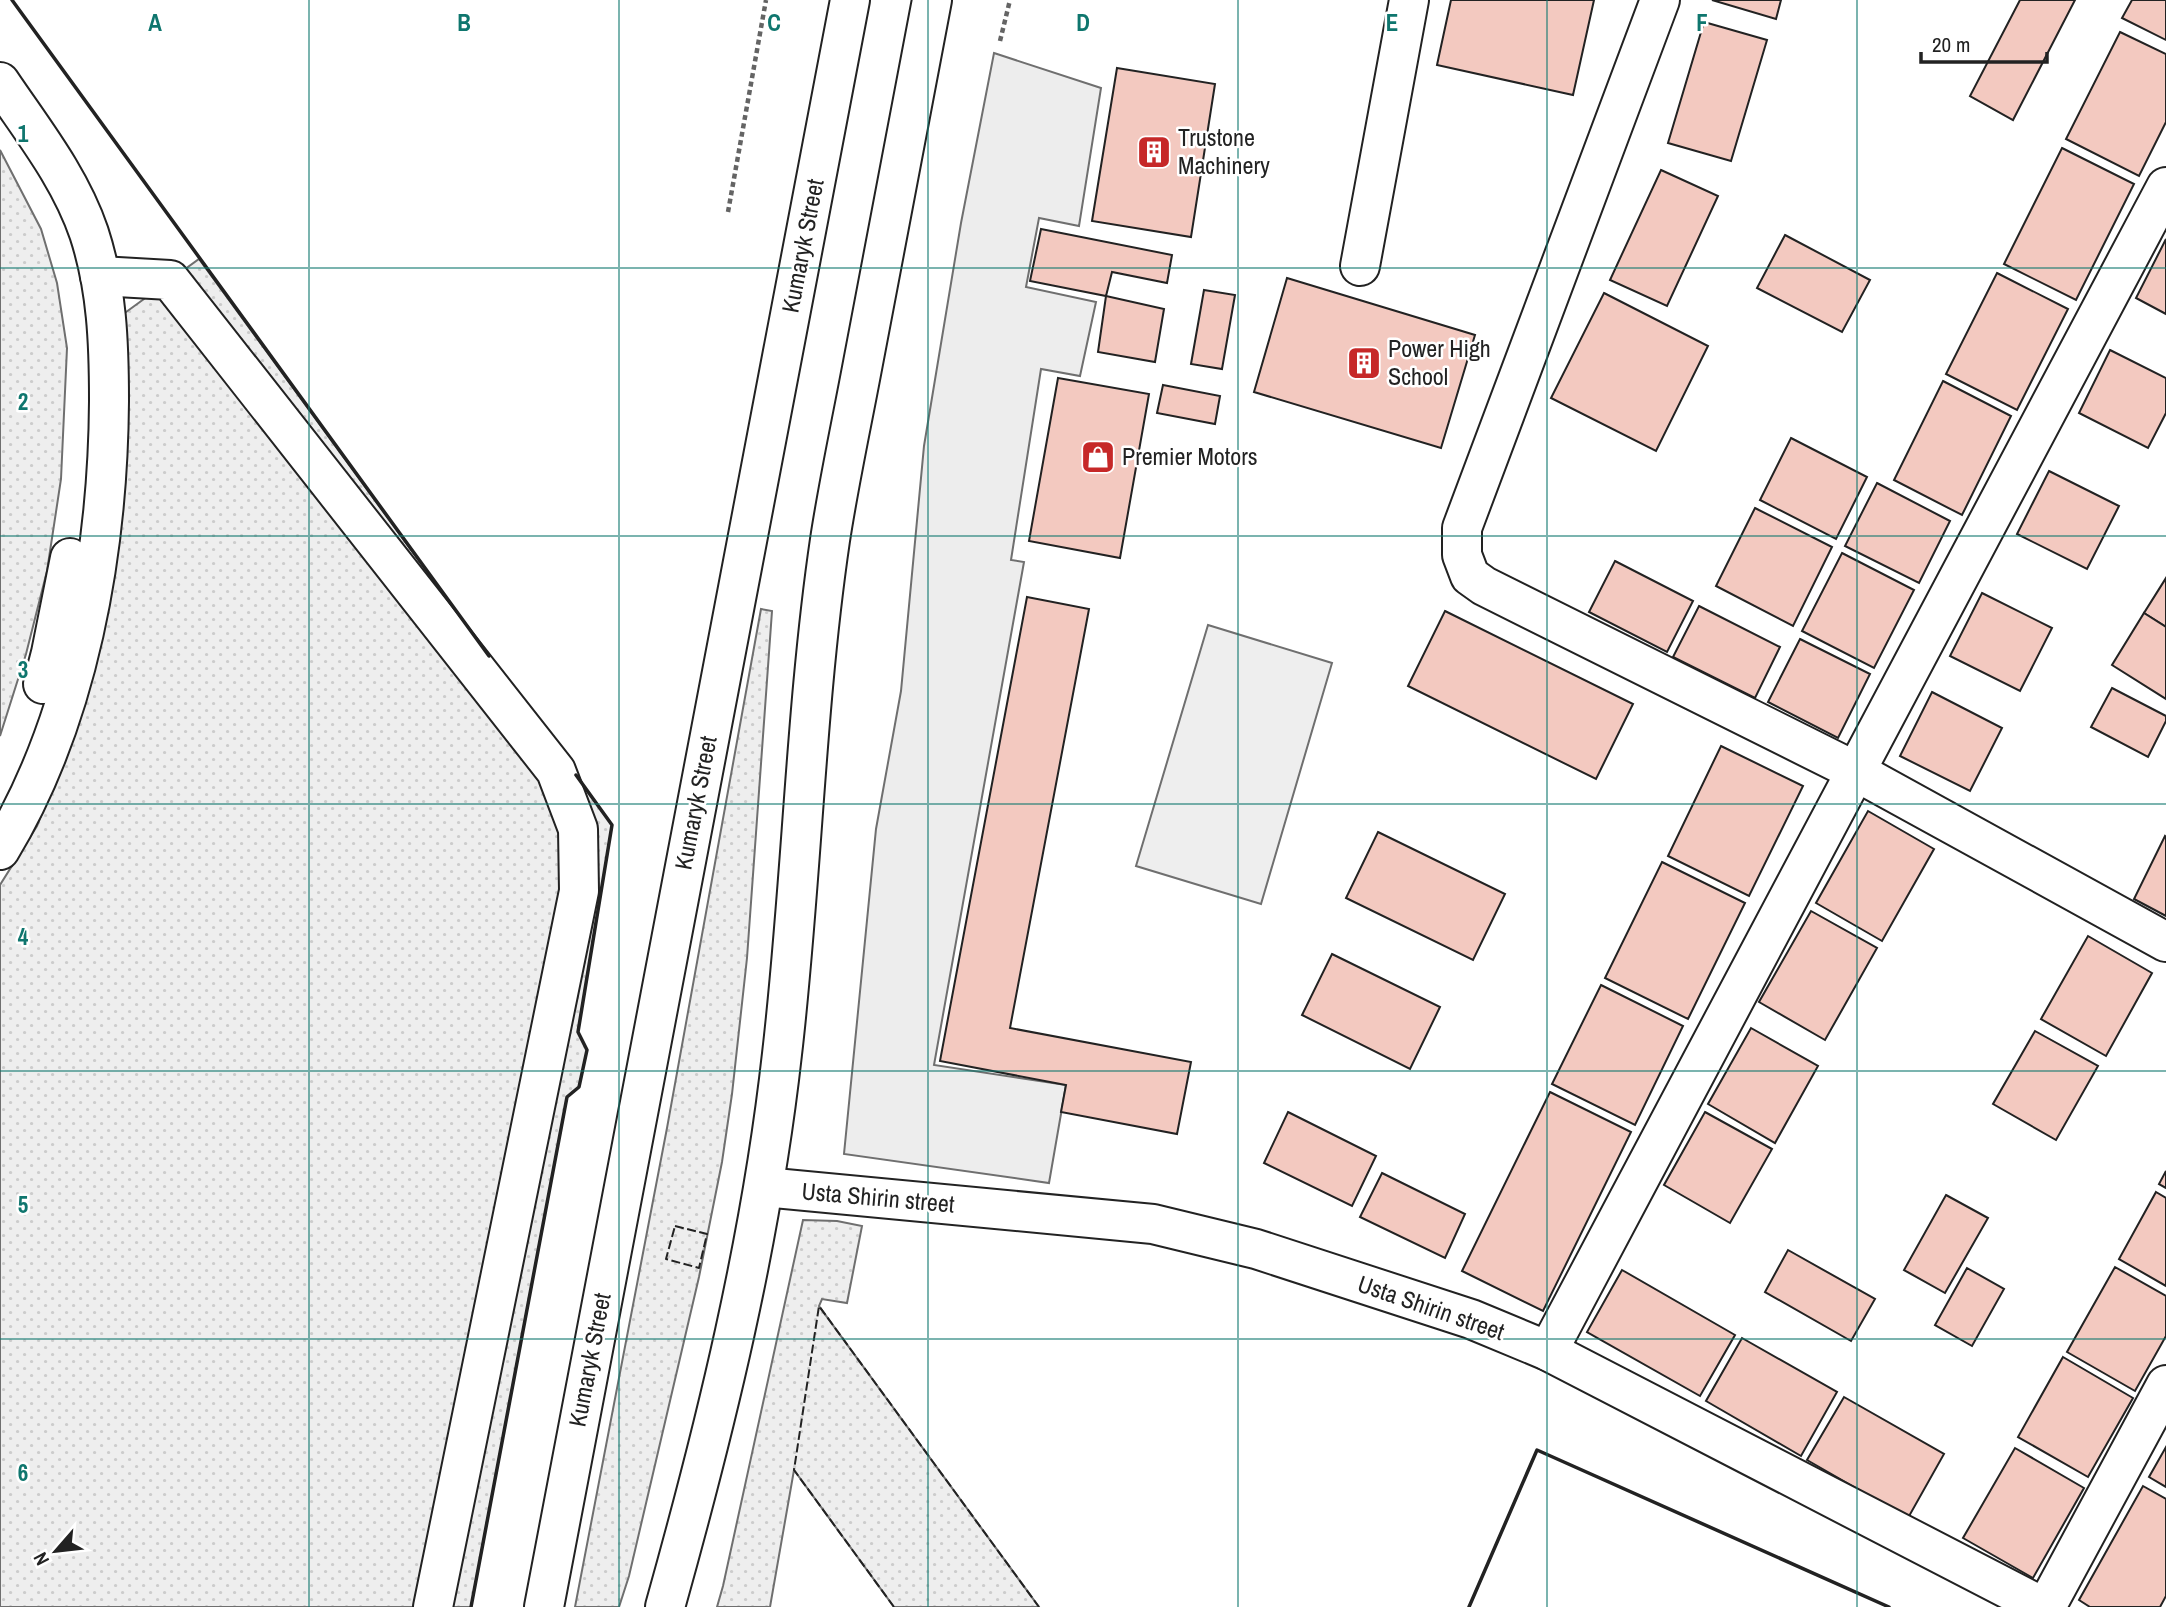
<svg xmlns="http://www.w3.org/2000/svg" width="2166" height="1607" font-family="'Archivo Narrow',sans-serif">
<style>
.grass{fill:url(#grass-dots);stroke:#6f6f6f;stroke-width:2}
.pitch{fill:#eee;stroke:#6f6f6f;stroke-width:2}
.parking{fill:#ededed;stroke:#6f6f6f;stroke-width:2}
.building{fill:#f3c9c0;stroke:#222;stroke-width:2}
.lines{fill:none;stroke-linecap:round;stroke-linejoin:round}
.minor-casing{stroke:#222;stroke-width:42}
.major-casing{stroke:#222;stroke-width:42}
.path{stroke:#646464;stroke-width:4.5;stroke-dasharray:5 3.5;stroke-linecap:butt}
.minor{stroke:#fff;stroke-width:38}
.major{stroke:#fff;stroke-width:38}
.fence{stroke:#222;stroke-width:2;stroke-dasharray:9 3.5;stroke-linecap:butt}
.wall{stroke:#222;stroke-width:3.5}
.grid{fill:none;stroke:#0f766e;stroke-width:2;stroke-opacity:0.55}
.labels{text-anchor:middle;stroke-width:5;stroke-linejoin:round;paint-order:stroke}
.poi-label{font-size:24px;fill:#222;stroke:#fff;text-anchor:start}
.street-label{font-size:24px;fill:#222;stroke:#fff}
.grid-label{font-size:23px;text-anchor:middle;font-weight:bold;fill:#0f766e;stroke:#fff;stroke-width:5;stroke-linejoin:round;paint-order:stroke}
</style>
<defs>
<pattern id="grass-dots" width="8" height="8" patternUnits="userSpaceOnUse" patternTransform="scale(1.75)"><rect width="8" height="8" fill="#eee"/><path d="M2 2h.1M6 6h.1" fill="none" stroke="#ccc" stroke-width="1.8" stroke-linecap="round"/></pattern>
</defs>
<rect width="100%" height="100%" fill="#fff"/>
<g class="grass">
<polygon points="0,150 41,229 57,283 67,348 61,479 47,571 26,654 0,736"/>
<polygon points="199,259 612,825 578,1032 587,1050 579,1087 567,1097 471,1607 0,1607 0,885 37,826 80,719 122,315"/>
<polygon points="761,609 772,611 747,958 732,1094 722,1162 699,1277 629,1576 619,1607 575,1607 667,1128"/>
<polygon points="803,1220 837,1221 862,1226 847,1303 822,1299 819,1306 1039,1607 894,1607 794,1470 770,1607 717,1607 723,1586"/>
</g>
<polygon class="pitch" points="1208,625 1332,663 1261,904 1136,866"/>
<polygon class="parking" points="994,53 1101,88 1079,226 1039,218 1026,287 1096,302 1080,376 1041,369 1011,560 1024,562 934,1065 1066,1085 1049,1183 844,1154 876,829 901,691 924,446 961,223"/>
<g class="building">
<polygon points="1451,0 1594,0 1573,95 1437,65"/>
<polygon points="1712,0 1781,0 1776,19"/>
<polygon points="2020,0 2075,0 2013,120 1970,96"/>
<polygon points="2132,0 2166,0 2166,40 2122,18"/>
<polygon points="1704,22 1767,40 1731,161 1668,143"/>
<polygon points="2120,32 2166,54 2166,122 2139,176 2066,139"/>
<polygon points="1117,68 1215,84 1191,237 1092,221"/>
<polygon points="2062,148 2134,184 2076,300 2004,264"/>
<polygon points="1661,170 1718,196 1667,306 1610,280"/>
<polygon points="1041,229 1172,255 1167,283 1112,272 1106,296 1030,281"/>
<polygon points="1785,235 1870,280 1842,332 1757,288"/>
<polygon points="2166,239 2166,314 2136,298"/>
<polygon points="1997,273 2068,309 2017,410 1946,374"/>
<polygon points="1287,278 1475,335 1441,448 1254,392"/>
<polygon points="1204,290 1235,295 1222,369 1191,364"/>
<polygon points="1604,293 1708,346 1656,451 1551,398"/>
<polygon points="1106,296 1164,309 1155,362 1098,352"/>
<polygon points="2110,350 2166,378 2166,413 2148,448 2079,413"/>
<polygon points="1058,378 1149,394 1120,558 1029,541"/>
<polygon points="1943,381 2011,416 1962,515 1894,480"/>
<polygon points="1163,385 1220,396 1215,424 1157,413"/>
<polygon points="1791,438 1867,477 1836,539 1760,500"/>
<polygon points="2049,471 2119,506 2087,569 2017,534"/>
<polygon points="1877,483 1950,521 1919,583 1845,546"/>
<polygon points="1755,508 1832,547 1793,626 1716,586"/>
<polygon points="1842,553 1914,590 1874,668 1802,631"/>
<polygon points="1615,561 1693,601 1667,652 1589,612"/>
<polygon points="2166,578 2166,627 2144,613"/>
<polygon points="1982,593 2052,628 2020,691 1950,656"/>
<polygon points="1027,597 1089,609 1010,1028 1191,1062 1177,1134 1061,1112 1066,1085 940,1061"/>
<polygon points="1699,606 1780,647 1755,698 1673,657"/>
<polygon points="1445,611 1633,704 1596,779 1408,686"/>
<polygon points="2144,613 2166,627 2166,699 2112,665"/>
<polygon points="1800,639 1870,674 1838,738 1768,702"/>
<polygon points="2112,688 2166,716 2166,721 2148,757 2091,727"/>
<polygon points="1932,692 2002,728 1970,791 1900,756"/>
<polygon points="1721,746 1803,786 1749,896 1668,856"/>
<polygon points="1868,811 1934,849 1882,941 1816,903"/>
<polygon points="1378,832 1505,894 1473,960 1346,898"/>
<polygon points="2165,836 2166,837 2166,916 2134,899"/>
<polygon points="1662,862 1745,903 1688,1019 1605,978"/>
<polygon points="1811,911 1877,948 1825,1040 1759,1002"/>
<polygon points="2088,936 2152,973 2106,1056 2041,1019"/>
<polygon points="1332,954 1440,1007 1410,1069 1302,1015"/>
<polygon points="1601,985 1683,1026 1635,1125 1552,1084"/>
<polygon points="1751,1028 1818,1066 1775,1143 1708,1104"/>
<polygon points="2035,1031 2098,1066 2056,1140 1993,1104"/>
<polygon points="1550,1092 1631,1132 1543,1311 1462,1271"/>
<polygon points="1288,1112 1376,1156 1352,1206 1264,1163"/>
<polygon points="1705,1112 1772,1149 1730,1223 1664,1185"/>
<polygon points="2166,1171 2166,1188 2159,1184"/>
<polygon points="1382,1173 1465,1214 1445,1258 1360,1217"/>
<polygon points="2156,1192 2166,1198 2166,1286 2119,1259"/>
<polygon points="1946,1195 1988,1218 1945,1293 1904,1270"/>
<polygon points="1788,1250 1875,1299 1851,1341 1765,1292"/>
<polygon points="2115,1267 2166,1296 2166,1336 2135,1391 2067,1352"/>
<polygon points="1967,1268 2004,1289 1972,1346 1935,1325"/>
<polygon points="1622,1270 1735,1335 1700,1396 1587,1332"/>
<polygon points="1742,1338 1837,1392 1801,1456 1706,1401"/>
<polygon points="2063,1357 2133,1398 2088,1477 2018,1437"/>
<polygon points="1844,1397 1944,1454 1908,1518 1807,1460"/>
<polygon points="2166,1447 2166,1487 2149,1477"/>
<polygon points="2015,1448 2084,1488 2033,1578 1963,1538"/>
<polygon points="2143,1486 2166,1499 2166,1596 2160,1607 2090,1607 2079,1600"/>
</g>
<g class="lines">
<g class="minor-casing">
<g id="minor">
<polyline points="1660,0 1462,528 1462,555 1470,576 1484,586 1857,772 2166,942"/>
<path d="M0,82C33,131 70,177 89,233C107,288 109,343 109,401C108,552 79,719 0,850"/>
<polyline points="1360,266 1409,0"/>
<polyline points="100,276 170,280 556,771 578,829 579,891 433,1607"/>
<polyline points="43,684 51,653 70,558"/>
<polyline points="764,1187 1153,1224 1256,1249 1471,1319 1548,1351 2043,1607"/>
<polyline points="1548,1351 2166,187"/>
<polyline points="2046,1607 2166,1385"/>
</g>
</g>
<g class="major-casing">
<g id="major">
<polyline points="544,1607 850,0"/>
<path d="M665,1607C716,1425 761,1242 782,1054C802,883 805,710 830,540C839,481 852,422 863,363C886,242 909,121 932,0"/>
</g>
</g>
<g class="path">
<polyline points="1000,41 1010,0"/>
<polyline points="728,212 766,0"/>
</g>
<use href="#minor" class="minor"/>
<use href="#major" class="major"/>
<g class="fence">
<polygon points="675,1226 707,1234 699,1268 666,1259"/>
<polyline points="894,1607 794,1470 819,1306 1039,1607"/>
</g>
<g class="wall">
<polyline points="12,0 489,656"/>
<polyline points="471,1607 567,1097 579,1087 587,1050 578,1032 612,825 576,775"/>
<polyline points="1469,1607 1537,1450 1889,1607"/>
</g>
</g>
<path class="grid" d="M309,0V1607M619,0V1607M928,0V1607M1238,0V1607M1547,0V1607M1857,0V1607M0,268H2166M0,536H2166M0,804H2166M0,1071H2166M0,1339H2166"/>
<defs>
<g id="building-square" transform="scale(1.75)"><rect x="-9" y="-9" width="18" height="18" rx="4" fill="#c62828" stroke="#fff"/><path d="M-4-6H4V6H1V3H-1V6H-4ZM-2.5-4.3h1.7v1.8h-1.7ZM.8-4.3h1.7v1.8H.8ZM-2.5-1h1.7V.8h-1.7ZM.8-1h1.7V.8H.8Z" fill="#fff"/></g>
<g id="shop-square" transform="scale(1.75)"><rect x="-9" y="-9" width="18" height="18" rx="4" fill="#c62828" stroke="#fff"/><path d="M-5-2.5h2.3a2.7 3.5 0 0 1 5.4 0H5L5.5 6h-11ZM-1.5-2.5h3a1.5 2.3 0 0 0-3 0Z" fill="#fff"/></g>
</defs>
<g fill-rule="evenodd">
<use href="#building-square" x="1154" y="152"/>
<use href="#building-square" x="1364" y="363"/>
<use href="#shop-square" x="1098" y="457"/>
</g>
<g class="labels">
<g class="poi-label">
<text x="1178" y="146">Trustone<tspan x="1178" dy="28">Machinery</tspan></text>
<text x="1388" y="357">Power High<tspan x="1388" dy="28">School</tspan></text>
<text x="1122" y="465">Premier Motors</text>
</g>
<g class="street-label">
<text transform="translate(803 246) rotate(-79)" y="8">Kumaryk Street</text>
<text transform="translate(696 803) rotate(-79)" y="8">Kumaryk Street</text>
<text transform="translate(878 1198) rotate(5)" y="8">Usta Shirin street</text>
<text transform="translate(1431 1308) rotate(19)" y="8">Usta Shirin street</text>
<text transform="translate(590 1360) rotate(-79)" y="8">Kumaryk Street</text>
</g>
</g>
<g class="grid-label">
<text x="155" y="31">A</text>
<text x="464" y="31">B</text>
<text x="774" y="31">C</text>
<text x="1083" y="31">D</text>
<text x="1392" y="31">E</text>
<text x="1702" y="31">F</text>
<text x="23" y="142">1</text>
<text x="23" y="410">2</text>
<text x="23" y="678">3</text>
<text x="23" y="945">4</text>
<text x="23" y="1213">5</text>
<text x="23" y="1481">6</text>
</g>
<g transform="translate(56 1551) rotate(242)" stroke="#ffffff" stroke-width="5" paint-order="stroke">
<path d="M0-5L12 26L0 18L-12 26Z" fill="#222222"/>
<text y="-10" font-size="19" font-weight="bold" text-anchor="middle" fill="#222222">N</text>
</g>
<path d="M1921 52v10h126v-10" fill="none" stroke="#222222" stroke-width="3.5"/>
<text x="1932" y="52" font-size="21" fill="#222222" stroke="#ffffff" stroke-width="5" paint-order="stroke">20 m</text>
</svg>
